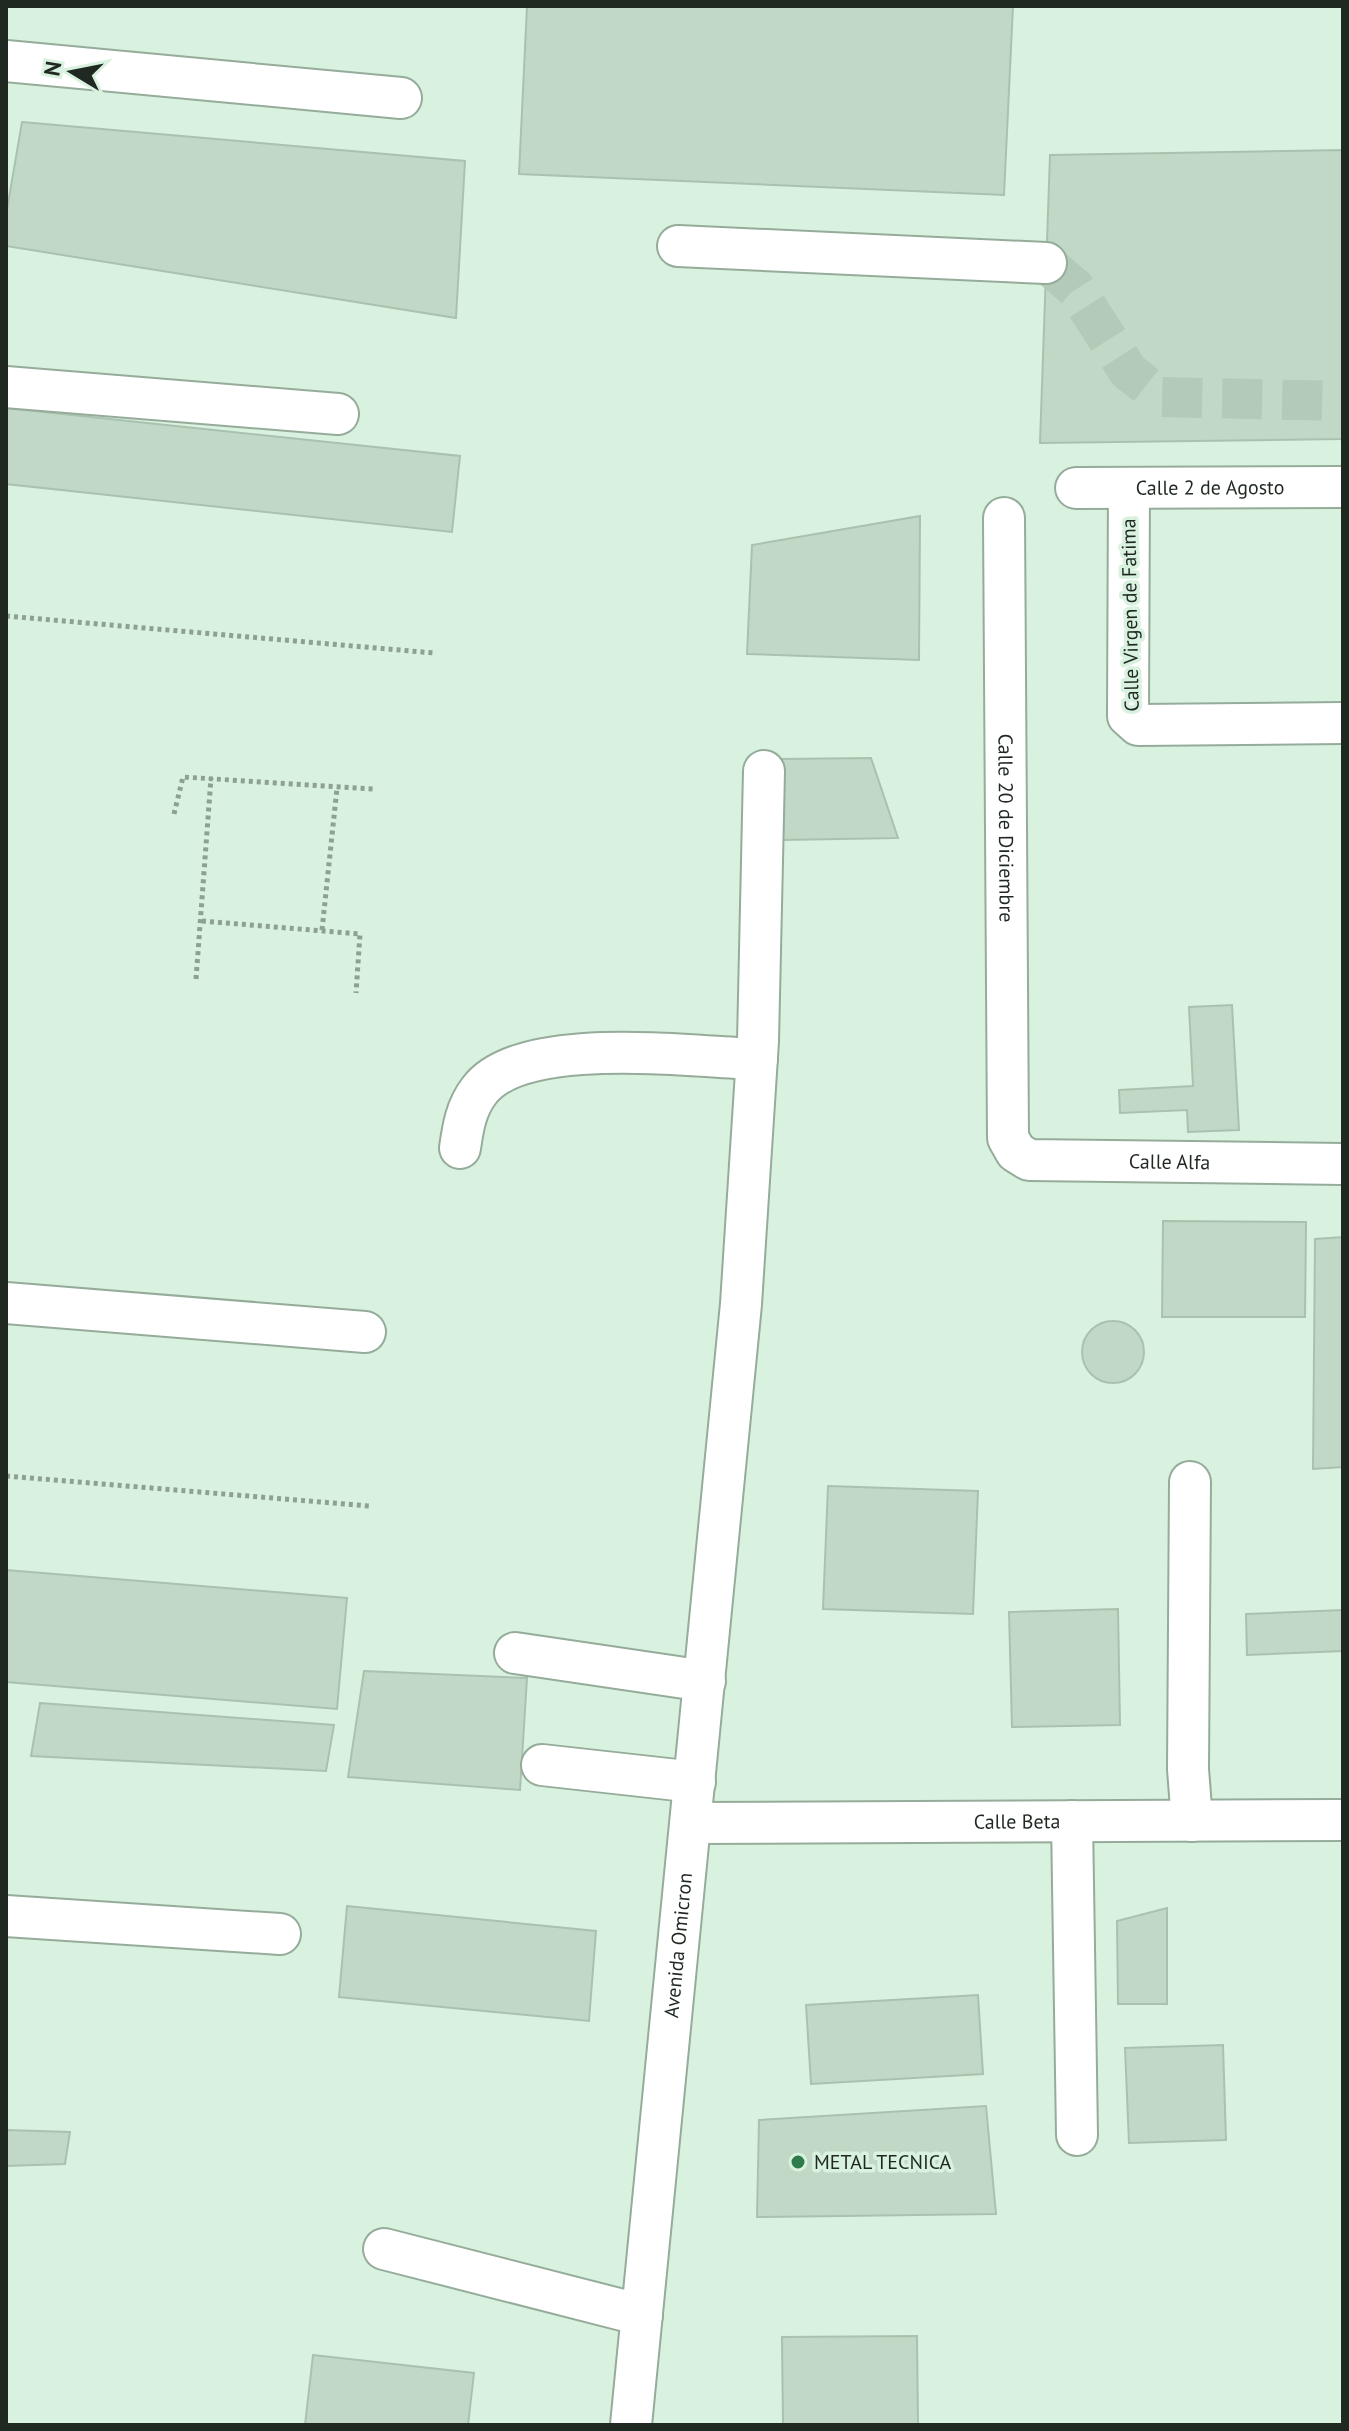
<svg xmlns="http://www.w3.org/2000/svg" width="1349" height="2431" font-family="'PT Sans',sans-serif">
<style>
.building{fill:#c0d8c5;stroke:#a9c1af;stroke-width:2}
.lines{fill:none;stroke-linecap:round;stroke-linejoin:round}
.minor-tunnel{stroke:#b4cab9;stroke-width:40;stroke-dasharray:40 20;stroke-linecap:butt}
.minor-casing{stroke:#95ac9a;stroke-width:44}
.path{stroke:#8da092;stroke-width:5;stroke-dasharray:4 4;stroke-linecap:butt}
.minor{stroke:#fff;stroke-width:40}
.poi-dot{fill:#2e7c4b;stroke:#d9f2df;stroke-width:3}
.labels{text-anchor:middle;stroke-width:7;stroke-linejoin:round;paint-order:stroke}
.street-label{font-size:20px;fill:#1f2821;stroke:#d9f2df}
.poi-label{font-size:20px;fill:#1f2821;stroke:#d9f2df;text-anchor:start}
</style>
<rect width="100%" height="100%" fill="#d9f2df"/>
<g class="building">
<polygon points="527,6 1013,6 1004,195 519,174"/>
<polygon points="22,122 465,161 456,318 6,246 6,215"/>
<polygon points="1343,150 1343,439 1040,443 1050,155"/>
<polygon points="6,408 460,456 452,532 6,484"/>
<polygon points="920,516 919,660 747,654 752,545"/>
<polygon points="871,758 898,838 782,840 780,759"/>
<polygon points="1232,1005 1239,1130 1188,1132 1187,1110 1120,1113 1119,1090 1193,1086 1189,1007"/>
<polygon points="1163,1221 1306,1222 1305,1317 1162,1317"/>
<polygon points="1343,1237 1343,1467 1313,1469 1315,1239"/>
<circle cx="1113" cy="1352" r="31"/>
<polygon points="828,1486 978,1491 973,1614 823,1609"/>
<polygon points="6,1570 347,1598 337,1709 6,1682"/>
<polygon points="1118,1609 1120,1725 1012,1727 1009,1612"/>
<polygon points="1343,1610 1343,1651 1247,1655 1246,1614"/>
<polygon points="364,1671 527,1678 520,1790 348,1777"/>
<polygon points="40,1703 334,1725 326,1771 31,1756"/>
<polygon points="347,1906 596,1931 589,2021 339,1997"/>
<polygon points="1167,1908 1167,2004 1118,2004 1117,1921"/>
<polygon points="978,1995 983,2074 811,2084 806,2005"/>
<polygon points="1223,2045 1226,2140 1129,2143 1125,2048"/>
<polygon points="986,2106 996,2214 757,2217 759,2120"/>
<polygon points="6,2130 70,2132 65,2164 6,2166"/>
<polygon points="917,2336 918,2425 783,2425 782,2337"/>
<polygon points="313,2355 474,2373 468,2425 305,2425"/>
</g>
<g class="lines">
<polyline class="minor-tunnel" points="1046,263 1075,288 1128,371 1161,397 1343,401"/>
<g class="minor-casing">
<g id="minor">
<polyline points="6,61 401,98"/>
<polyline points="678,246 1046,263"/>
<polyline points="6,387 338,414"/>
<path id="s1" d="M1076,488L1343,487"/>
<polyline points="1129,488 1128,716 1138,725 1343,723"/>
<path id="s2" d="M1004,518L1008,1138L1016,1152L1029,1160L1343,1164"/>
<path d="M460,1148C463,1127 466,1108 479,1091C521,1034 691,1057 757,1059"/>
<polyline points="6,1303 365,1332"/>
<polyline points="1190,1482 1188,1769 1192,1821"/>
<polyline points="515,1653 705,1681"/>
<polyline points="542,1765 695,1782"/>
<polyline points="1072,1821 1077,2135"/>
<path id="s3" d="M691,1823L1343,1820"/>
<polyline points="6,1916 280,1934"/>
<polyline points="384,2249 642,2315"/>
<path id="s4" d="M631,2425L741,1304L758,1041L764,771"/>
</g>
</g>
<g class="path">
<polyline points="6,616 434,653"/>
<polyline points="174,814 183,777 374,789"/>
<polyline points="202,921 360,934 356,993"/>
<polyline points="322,930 337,788"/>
<polyline points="196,979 211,778"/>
<polyline points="6,1476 369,1506"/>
</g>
<use href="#minor" class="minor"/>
</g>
<circle class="poi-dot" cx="798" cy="2162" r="8"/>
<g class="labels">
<g class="street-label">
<text dy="7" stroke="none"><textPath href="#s1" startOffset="134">Calle 2 de Agosto</textPath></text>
<text transform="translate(1130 615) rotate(-91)" y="7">Calle Virgen de Fatima</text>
<text dy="7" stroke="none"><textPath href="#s2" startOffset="310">Calle 20 de Diciembre</textPath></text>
<text dy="7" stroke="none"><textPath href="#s2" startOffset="792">Calle Alfa</textPath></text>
<text dy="7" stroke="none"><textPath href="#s3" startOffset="326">Calle Beta</textPath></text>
<text dy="7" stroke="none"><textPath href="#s4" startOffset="482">Avenida Omicron</textPath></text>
</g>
<g class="poi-label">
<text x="814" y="2169">METAL TECNICA</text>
</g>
</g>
<rect width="1349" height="2431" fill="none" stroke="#1f2821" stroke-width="16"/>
<g transform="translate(72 72) rotate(280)" stroke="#d9f2df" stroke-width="6" paint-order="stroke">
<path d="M0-6L14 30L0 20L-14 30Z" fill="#1f2821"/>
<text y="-12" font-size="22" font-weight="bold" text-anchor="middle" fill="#1f2821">N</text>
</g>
</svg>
